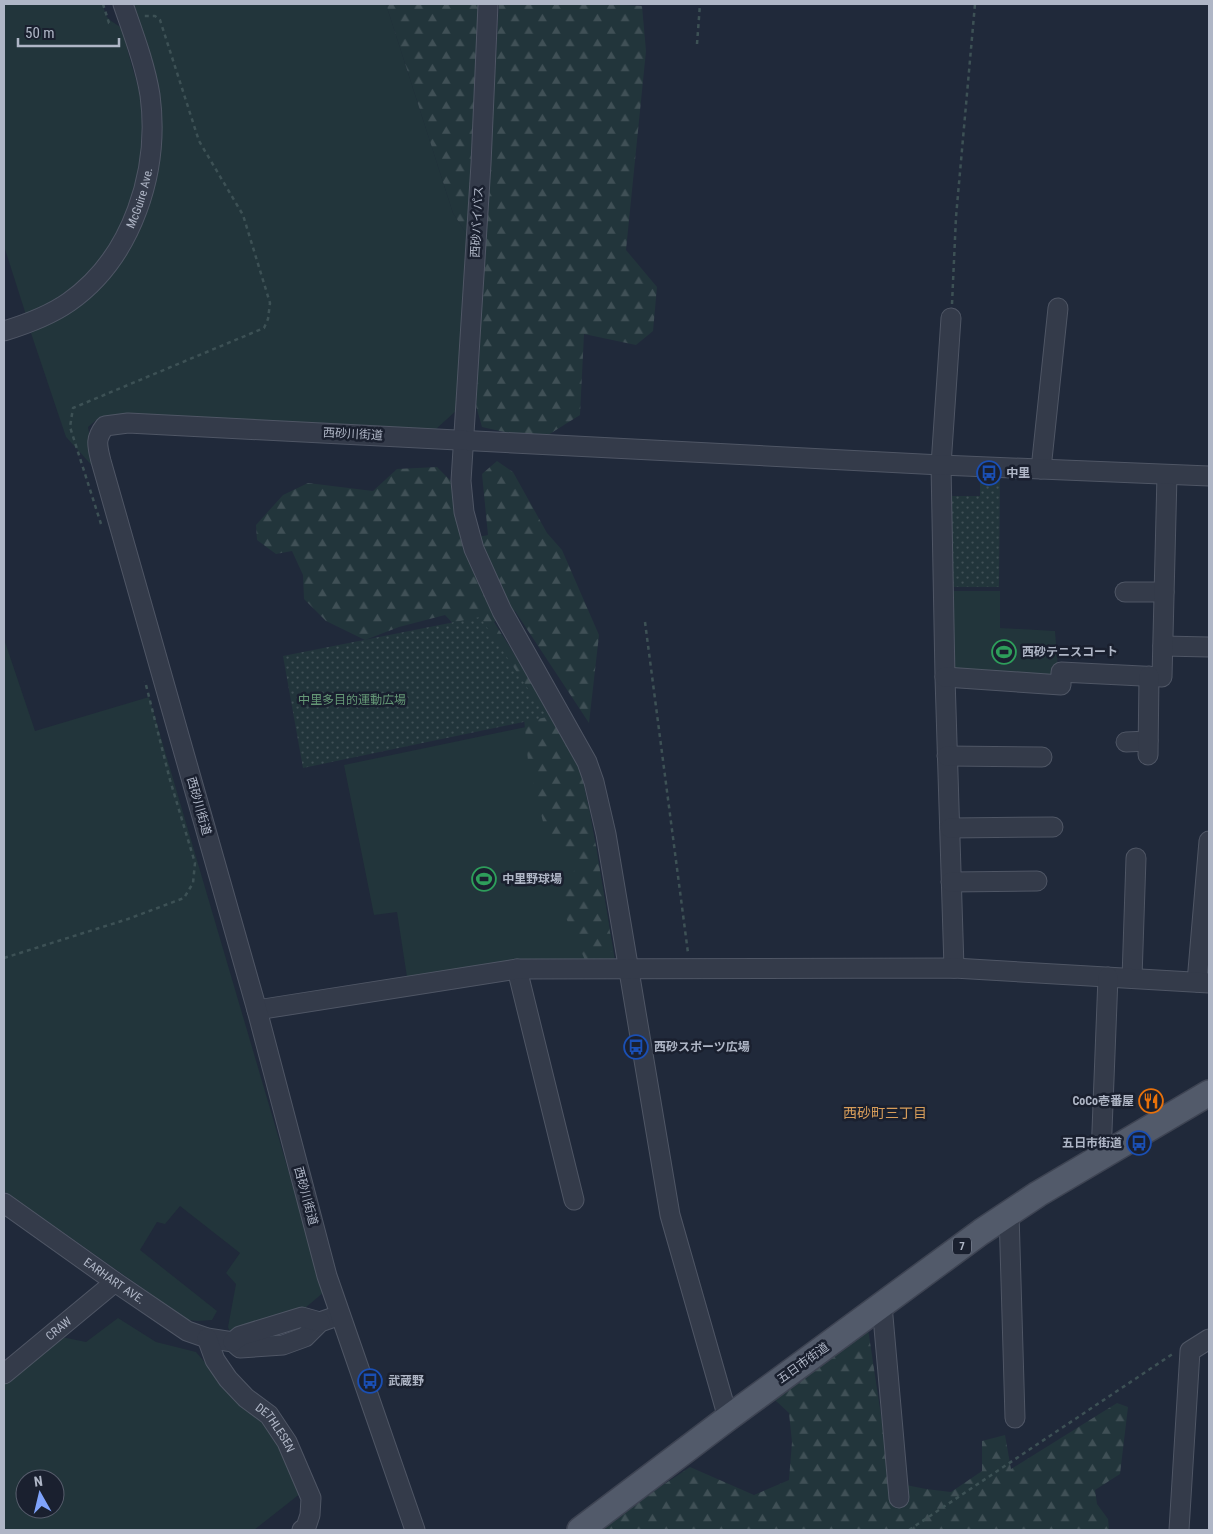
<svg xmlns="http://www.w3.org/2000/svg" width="1213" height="1534" font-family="'Roboto Condensed','Noto Sans JP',sans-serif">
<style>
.green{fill:#22353b;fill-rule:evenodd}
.forest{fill:url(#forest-firs)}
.park{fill:url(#park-dots)}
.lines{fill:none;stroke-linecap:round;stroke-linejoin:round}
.minor-casing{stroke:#4f5665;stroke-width:21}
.major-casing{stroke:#3e4453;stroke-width:28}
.path{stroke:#3d5155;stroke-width:2.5;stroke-dasharray:4 4;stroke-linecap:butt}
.minor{stroke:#343b4a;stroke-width:19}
.major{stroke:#525a6a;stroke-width:25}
.labels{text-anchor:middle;stroke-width:5;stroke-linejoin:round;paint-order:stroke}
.shield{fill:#1a202f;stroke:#828999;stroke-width:1}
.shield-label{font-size:11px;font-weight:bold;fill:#afb6c6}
.street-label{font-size:12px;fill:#afb6c6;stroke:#1a202f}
.poi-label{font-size:12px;font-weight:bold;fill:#afb6c6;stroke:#1a202f;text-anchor:start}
.park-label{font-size:12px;fill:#659876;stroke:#1a202f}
.neighbourhood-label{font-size:14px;fill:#d79d5a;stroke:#1a202f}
</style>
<defs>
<pattern id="forest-firs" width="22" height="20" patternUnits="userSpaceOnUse" patternTransform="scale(1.25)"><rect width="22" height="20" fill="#22353b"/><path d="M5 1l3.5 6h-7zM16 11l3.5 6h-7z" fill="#405056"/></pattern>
<pattern id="park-dots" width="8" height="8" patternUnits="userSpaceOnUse" patternTransform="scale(1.25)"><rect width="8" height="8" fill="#22353b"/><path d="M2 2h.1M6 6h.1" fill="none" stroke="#405056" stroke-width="1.8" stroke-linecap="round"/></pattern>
</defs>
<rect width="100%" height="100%" fill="#20293a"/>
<g class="green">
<path d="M4,4H103C104,8 105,15 108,18C112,23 119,24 122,30C126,39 127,50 130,59C133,71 138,84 140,96C148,155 132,229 89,273C70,292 49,303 26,315L4,246Z"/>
<polygon points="133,4 386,4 453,213 468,236 458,409 435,430 101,416 88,427 96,470 66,437 31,333 87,301 130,250 154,187 162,120 156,77"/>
<polygon points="950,591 1000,591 1000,628 1055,631 1059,680 952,673"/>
<polygon points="4,639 35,731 149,697 324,1292 298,1314 230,1332 228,1327 236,1284 226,1273 240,1253 180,1206 165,1224 157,1222 140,1250 217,1311 212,1320 198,1321 188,1320 4,1191"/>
<polygon points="550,722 576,765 589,807 615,960 529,959 407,977 397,912 374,915 344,765"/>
<path d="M118,1318L156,1342L196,1352L233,1395L262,1420L278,1439L301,1493L254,1530H4V1377L57,1336L86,1342ZM25,1479H55V1509H25Z"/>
</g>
<g class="forest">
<polygon points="386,4 481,4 468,236 453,213"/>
<polygon points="499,4 604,4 642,6 646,51 626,250 657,287 653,331 636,345 584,334 580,415 540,440 482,427 476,406"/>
<polygon points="497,461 513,472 547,533 562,550 599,635 589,723 515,611 494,622 578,755 596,846 613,951 585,960 562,909 562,884 577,868 548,842 528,761 522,697 445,615 399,627 365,640 326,621 304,599 303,575 292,551 276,554 257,540 256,525 283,495 308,483 373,491 397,469 437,467 452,482 465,540 488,535 482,474"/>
<polygon points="868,1329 891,1482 926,1489 951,1492 982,1471 982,1441 1005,1435 1011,1469 1117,1403 1128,1407 1120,1474 1095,1490 1097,1504 1108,1519 1109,1530 603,1530 642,1499 690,1467 754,1495 789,1480 792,1442 789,1413 774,1399"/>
</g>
<g class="park">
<polygon points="980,474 1000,475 999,587 950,587 948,496 980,496"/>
<polygon points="480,617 547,717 303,768 283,656"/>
</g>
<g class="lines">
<g class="minor-casing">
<g id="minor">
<polyline points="488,4 481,164 461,481 464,512 474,549 502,611 587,762 594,782 606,834 670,1215 728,1418"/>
<polyline points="951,318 941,465 945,677 954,968"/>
<path id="s1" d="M4,331C27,324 49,316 69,302C133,257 160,170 150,95C145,64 133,33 123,4"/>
<polyline points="1041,469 1058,308"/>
<polyline points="1125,592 1164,592"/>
<polyline points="1163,646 1209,647"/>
<polyline points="945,677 1061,685 1061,672 1162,677 1167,475"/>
<polyline points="1126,742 1148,741"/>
<polyline points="1148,755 1149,676"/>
<polyline points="947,756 1042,757"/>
<polyline points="950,828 1053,827"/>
<polyline points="951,882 1037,881"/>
<polyline points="517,969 574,1200"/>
<polyline points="1132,978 1136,858"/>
<polyline points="1197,982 1209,841"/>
<polyline points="257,1010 517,969 954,968 1209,983"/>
<polyline points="1101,1156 1108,977"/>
<path id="s2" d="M4,1203L115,1282L187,1331L207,1338L233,1342L240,1348L283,1345L305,1337L320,1322L340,1315"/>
<polyline points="1009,1213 1015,1418"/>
<polyline points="882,1305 899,1498"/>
<path id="s3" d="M207,1338L215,1360L228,1379L246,1398L269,1415L287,1442L311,1498L310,1515L306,1527L302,1530"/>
<polyline points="233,1342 240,1336 302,1317 320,1322"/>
<path id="s4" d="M4,1374L115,1282"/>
<path d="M415,1530L327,1276L257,1010L101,461C97,445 95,439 105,426L128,423L941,465L1209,476"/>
<polyline points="1179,1530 1190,1351 1209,1339"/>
</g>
</g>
<g class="major-casing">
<polyline id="major" points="580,1530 728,1418 981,1232 1038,1194 1209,1093"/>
</g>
<g class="path">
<polyline points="103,4 109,23 113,24"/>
<polyline points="697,44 700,4"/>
<polyline points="952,304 956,217 975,4"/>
<polyline points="101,524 70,427 73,408 264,328 268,319 270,303 243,215 199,141 160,20 155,16 144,16"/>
<polyline points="645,622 688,953"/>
<polyline points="4,958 128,919 184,898 193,883 195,863 170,780 145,681"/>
<polyline points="909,1530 1174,1353"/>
</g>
<use href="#minor" class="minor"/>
<use href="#major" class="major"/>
</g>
<defs>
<g id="bus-ring" transform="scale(1.25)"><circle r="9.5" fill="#1a202f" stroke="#1a4fb4" stroke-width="1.5"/><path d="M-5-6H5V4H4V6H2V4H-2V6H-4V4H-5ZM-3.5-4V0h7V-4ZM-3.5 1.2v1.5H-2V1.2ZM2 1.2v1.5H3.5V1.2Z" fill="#1a4fb4"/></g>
<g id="stadium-ring" transform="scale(1.25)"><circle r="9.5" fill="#1a202f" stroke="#2e9e5b" stroke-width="1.5"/><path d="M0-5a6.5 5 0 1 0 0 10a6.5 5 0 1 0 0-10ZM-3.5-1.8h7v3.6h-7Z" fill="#2e9e5b"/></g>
<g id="restaurant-ring" transform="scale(1.25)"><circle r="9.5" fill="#1a202f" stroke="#e8710a" stroke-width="1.5"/><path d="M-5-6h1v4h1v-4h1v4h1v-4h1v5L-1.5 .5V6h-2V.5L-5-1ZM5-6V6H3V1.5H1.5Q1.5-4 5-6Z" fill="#e8710a"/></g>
</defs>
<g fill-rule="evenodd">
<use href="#bus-ring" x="989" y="473"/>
<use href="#stadium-ring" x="1004" y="652"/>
<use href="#stadium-ring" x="484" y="879"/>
<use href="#bus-ring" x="636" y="1047"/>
<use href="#restaurant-ring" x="1151" y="1101"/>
<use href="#bus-ring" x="1139" y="1143"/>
<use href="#bus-ring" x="370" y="1381"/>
</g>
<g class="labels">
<rect class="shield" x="953" y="1237.5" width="18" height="17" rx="4"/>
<g class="shield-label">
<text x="962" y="1250">7</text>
</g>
<g class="street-label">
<text dy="4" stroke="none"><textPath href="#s1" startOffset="200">McGuire Ave.</textPath></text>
<text transform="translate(477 222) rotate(-87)" y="4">西砂バイパス</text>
<text transform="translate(353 434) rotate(3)" y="4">西砂川街道</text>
<text transform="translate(199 806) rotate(74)" y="4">西砂川街道</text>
<text transform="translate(306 1196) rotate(75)" y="4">西砂川街道</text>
<text dy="4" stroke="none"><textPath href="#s2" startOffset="135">EARHART AVE.</textPath></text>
<text dy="4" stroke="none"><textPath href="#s4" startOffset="71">CRAW</textPath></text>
<text transform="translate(803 1363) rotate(-36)" y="4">五日市街道</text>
<text dy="4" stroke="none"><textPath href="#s3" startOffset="115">DETHLESEN</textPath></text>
</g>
<g class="poi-label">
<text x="1006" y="477">中里</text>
<text x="1022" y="656">西砂テニスコート</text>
<text x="502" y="883">中里野球場</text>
<text x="654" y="1051">西砂スポーツ広場</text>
<text x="1134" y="1105" text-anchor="end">CoCo壱番屋</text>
<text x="1122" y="1147" text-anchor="end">五日市街道</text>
<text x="388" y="1385">武蔵野</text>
</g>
<g class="park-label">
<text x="352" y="704">中里多目的運動広場</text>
</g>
<g class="neighbourhood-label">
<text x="885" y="1118">西砂町三丁目</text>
</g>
</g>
<rect width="1213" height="1534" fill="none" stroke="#afb6c6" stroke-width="10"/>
<g transform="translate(40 1494) rotate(352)"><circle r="24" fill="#1a202f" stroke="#565c6b"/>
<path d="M0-4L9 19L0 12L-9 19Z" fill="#7fa3fb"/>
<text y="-8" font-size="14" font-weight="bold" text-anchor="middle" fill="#afb6c6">N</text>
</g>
<path d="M18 38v8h101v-8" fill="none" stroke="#afb6c6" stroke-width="2.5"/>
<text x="25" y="38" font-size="15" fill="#afb6c6" stroke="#1a202f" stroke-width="4" paint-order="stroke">50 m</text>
</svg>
